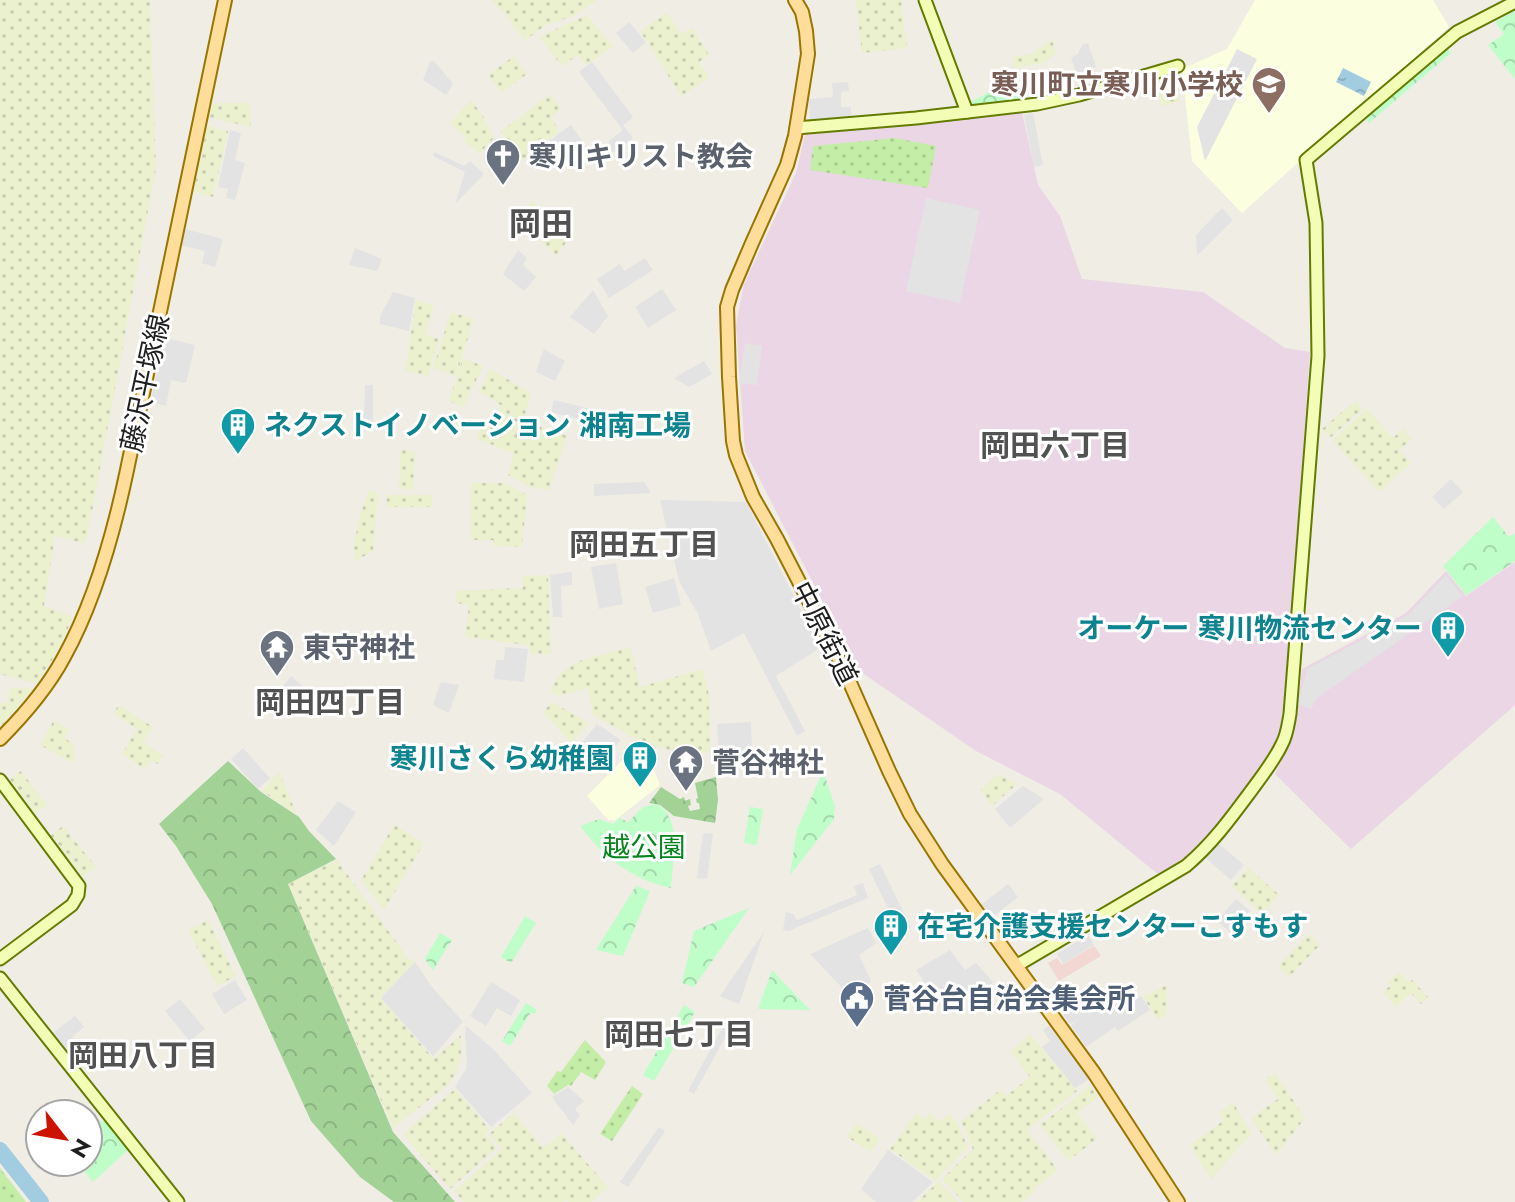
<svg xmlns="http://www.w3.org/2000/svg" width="1515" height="1202" font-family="Jost,'Noto Sans JP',sans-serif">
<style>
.commercial{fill:#f2d7d3}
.industrial{fill:#ead6e4}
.education{fill:#fcffdf}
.farmland{fill:url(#farmland-dots)}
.grass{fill:url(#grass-dots)}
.forest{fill:url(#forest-crowns)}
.park{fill:url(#park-crowns)}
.parking{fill:#e3e3e3}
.water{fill:url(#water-ripples)}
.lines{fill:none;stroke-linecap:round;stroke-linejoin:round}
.river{stroke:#a2cde1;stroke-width:16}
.secondary-casing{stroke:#637c00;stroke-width:15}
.primary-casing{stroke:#9a7500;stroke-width:16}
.secondary{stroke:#f3fdb5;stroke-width:11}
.primary{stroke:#ffdd9b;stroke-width:12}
.labels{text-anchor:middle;stroke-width:6;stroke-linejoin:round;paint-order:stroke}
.education-label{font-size:28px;font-weight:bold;fill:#785e54;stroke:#fff;text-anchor:end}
.worship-label{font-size:28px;font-weight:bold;fill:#5b616d;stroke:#fff;text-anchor:start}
.street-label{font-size:28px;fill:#1f1f1f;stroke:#fff}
.culture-label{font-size:28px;font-weight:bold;fill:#0d838f;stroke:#fff;text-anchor:start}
.park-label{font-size:28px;fill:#05851b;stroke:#fff}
.service-label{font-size:28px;font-weight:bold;fill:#4e5e75;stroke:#fff;text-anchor:start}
.neighbourhood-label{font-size:30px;font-weight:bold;fill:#525252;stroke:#fff}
.quarter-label{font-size:32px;font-weight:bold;fill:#525252;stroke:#fff}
</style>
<defs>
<pattern id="farmland-dots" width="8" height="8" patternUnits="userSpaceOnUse" patternTransform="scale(2)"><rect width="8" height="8" fill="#ebf0cf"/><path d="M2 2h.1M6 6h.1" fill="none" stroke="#c9cdb1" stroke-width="1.8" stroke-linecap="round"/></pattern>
<pattern id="grass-dots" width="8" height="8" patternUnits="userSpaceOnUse" patternTransform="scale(2)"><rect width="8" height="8" fill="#c4eda7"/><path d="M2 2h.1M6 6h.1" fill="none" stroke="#a8cb8f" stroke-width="1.8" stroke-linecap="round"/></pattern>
<pattern id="forest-crowns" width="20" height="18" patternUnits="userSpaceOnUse" patternTransform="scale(2)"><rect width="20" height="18" fill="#a3d297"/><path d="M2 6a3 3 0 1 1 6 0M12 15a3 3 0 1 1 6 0" fill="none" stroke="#8cb482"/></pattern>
<pattern id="park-crowns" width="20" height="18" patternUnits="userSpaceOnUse" patternTransform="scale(2)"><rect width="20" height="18" fill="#bffdc9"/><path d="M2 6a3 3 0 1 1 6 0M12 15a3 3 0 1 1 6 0" fill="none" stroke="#a4d8ac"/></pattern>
<pattern id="water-ripples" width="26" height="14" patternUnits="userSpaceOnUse" patternTransform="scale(2)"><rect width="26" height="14" fill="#a2cde1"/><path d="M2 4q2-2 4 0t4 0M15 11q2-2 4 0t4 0" fill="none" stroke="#8bb0c1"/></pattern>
</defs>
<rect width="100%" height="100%" fill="#f0ede5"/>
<polygon class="commercial" points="1094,946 1101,956 1059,981 1048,963 1057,958 1062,965"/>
<g class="industrial">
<polygon points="1022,112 1038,185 1060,216 1082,279 1203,292 1285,348 1310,352 1288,667 1281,730 1268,758 1200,847 1159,875 1060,794 976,751 858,670 745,451 736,325 744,284 796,173 805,135 869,126"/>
<polygon points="1515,562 1515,705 1351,849 1275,774 1290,743 1296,719 1302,669 1406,613 1446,571 1466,596"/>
</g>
<g class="education">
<polygon points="1255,0 1433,0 1449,27 1242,213 1192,161 1182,69 1227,49"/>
<polygon points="633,749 648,756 660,785 614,821 611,819 609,821 587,796"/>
</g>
<g class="farmland">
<polygon points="0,0 150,0 156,168 86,544 55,536 44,606 73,617 59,649 37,684 0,674"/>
<polygon points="491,0 597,0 573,16 546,25 524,41 506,15"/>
<polygon points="856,0 901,0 907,48 862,53"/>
<polygon points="667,13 681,34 692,28 709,55 699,62 709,78 681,96 640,31"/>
<polygon points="587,15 613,46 586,66 578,55 562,66 539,37"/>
<polygon points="1052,39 1056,54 1043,63 1014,68 1012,57 1032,54"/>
<polygon points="514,56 527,74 501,93 488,75"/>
<polygon points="1168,76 1174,80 1180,101 1162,106 1156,79"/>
<polygon points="550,94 561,108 551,117 559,132 519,162 501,131"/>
<polygon points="471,100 483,116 494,138 479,154 464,141 466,137 450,123"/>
<polygon points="213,103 250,103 251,127 208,117"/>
<polygon points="207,126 228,131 213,197 193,192"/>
<polygon points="533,201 566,243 556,255 516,217"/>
<polygon points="416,300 434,305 425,334 439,339 428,376 405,371"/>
<polygon points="451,312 474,319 456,376 433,368"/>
<polygon points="463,358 483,366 463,408 449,401"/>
<polygon points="490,369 531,393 523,421 567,436 549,490 530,487 508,475 514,454 476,438 482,423 492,426 501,405 479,392"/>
<polygon points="1356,400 1363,409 1330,438 1322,429"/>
<polygon points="1367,409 1393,438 1403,429 1412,439 1399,450 1411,463 1379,492 1332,440"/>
<polygon points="400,450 415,451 413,490 399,488"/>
<polygon points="471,483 504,483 527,495 522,547 494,546 493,540 471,540"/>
<polygon points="369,490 378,493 373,551 354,562 354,543 361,512"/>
<polygon points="387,495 432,495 432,507 386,507"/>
<polygon points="548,575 551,654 531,654 529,645 465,637 469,605 456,603 457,591 523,588 523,576"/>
<polygon points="630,647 640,687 703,669 709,695 710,753 669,750 644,743 593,715 588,688 558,696 551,693 551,689 559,675 569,667 582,660"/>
<polygon points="11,687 33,689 0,728 0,702 6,703"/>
<polygon points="552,702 589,723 571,743 543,712"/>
<polygon points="119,705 153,727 143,742 163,755 158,764 151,760 145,769 122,754 137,729 113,713"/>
<polygon points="54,720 69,729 64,738 74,744 74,764 40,745"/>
<polygon points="21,771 47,805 35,814 10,780"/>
<polygon points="279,772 297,815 262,791"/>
<polygon points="998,774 1017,784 992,806 980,790"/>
<polygon points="394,825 424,843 384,910 361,880"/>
<polygon points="63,826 96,867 83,877 50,836"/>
<polygon points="337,860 408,958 415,962 380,998 434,1059 461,1035 461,1055 457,1071 448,1085 393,1128 288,884"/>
<polygon points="1248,867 1279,895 1262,914 1232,886"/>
<polygon points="208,920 236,976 217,986 188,930"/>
<polygon points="1309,934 1320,945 1289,977 1278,966"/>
<polygon points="1399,972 1409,982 1412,980 1428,997 1421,1004 1411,993 1396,1007 1383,992 1391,985 1388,982"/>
<polygon points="1167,985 1166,1015 1158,1020 1143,997"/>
<polygon points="1030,1034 1077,1091 1027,1130 1058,1170 1034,1189 1036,1191 1022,1202 963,1202 942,1179 973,1149 961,1121 1000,1090 1006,1096 1030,1077 1010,1051"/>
<polygon points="1275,1073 1305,1118 1276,1155 1251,1118 1278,1099 1265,1080"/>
<polygon points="1090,1086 1098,1097 1077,1113 1097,1139 1068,1161 1040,1125"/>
<polygon points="455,1089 490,1130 485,1134 497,1148 450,1189 403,1134"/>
<polygon points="1233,1102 1251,1134 1211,1179 1190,1145 1223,1121 1219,1112"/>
<polygon points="930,1112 939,1122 949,1114 957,1123 968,1147 935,1181 890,1149 916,1113 925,1119"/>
<polygon points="514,1113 543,1148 561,1133 608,1187 591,1202 568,1202 567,1200 564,1202 464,1202 454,1191 502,1149 489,1134"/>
<polygon points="856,1123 880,1139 871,1152 847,1137"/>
<polygon points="939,1181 958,1202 917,1202"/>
</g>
<g class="grass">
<polygon points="895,138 936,146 928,188 810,170 813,146"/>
<polygon points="585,1040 606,1062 595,1080 581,1072 571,1086 568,1085 554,1094 547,1086 557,1071 561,1072"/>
<polygon points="632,1086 643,1094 612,1141 600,1134"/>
<polygon points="0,1168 26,1202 0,1202"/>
</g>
<g class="forest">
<polygon points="228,761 261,792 299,817 309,831 336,859 288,884 393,1132 455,1202 394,1202 360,1177 311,1121 212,904 176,846 159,824"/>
<polygon points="716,777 718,800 715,823 674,816 660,805 649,803 661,787 680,799 684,797 685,801 690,799 691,805 688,806 690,811 700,809 699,803 697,803 696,799 698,798 695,783"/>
</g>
<g class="park">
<polygon points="1515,11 1515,79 1488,45 1504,34 1495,22"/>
<polygon points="1447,48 1451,53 1369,123 1365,118"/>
<polygon points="1014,80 1024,99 970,106 968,103"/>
<polygon points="1493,517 1508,536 1515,534 1515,561 1466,595 1443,566"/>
<polygon points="823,771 835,806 834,819 790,875 797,829"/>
<path d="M656,804C684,818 672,863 671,888C632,880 604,857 580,826L599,819L613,824L620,818L628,822L643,807Z"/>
<polygon points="750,807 763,809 757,845 744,843"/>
<polygon points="636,886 650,891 623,956 596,950"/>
<polygon points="749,908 694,987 682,983 694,931"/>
<polygon points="525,916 536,923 511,963 501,957"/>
<polygon points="440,933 452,940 433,970 425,959"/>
<polygon points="772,970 810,1010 758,1009"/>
<polygon points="526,1003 537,1010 534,1014 531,1012 510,1046 502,1041"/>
<polygon points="684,1005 695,1012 654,1081 643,1075"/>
<polygon points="106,1118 129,1149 93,1182 76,1162 88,1162 88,1133"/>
</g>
<g class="parking">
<polygon points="629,22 646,42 633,53 616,33"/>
<polygon points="1088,43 1096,67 1077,74 1071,58 1078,54 1082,45"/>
<polygon points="1237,49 1257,59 1205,161 1197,127"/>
<polygon points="434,61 453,84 446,95 423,80 430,62"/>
<polygon points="592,62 633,117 623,125 633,138 606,158 599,149 623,130 579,72"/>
<polygon points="848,82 849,91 841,92 841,107 851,107 851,117 810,119 809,99 833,97 832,83"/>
<polygon points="1033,113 1043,165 1034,167 1024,115"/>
<polygon points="571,125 587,148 562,167 545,144"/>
<polygon points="230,130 241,133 235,160 245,163 235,200 226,198 228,189 218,187"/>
<polygon points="434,152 465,166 470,161 484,174 455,204 465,172 433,156"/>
<polygon points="926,198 980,210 960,303 906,291"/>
<polygon points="1222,208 1233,220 1197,256 1196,235"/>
<polygon points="185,229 223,239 215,267 202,263 205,251 180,245"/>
<polygon points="355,248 382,259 377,271 349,265"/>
<polygon points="518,250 527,258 523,265 536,277 524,291 503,274"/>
<polygon points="645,258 653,270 609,298 597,279 620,264 624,271"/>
<polygon points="662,289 676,310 648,328 635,307"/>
<polygon points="593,290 608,316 594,334 570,317"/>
<polygon points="393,292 415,298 409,331 380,324 380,316"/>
<polygon points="165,338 195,345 186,383 171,380 166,406 150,402"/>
<polygon points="745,343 762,346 757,385 739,383"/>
<polygon points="544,349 565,361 555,381 536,372"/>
<polygon points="704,361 712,374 689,387 674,378"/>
<polygon points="365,385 373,385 373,427 355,427 355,414 364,414"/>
<polygon points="554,400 599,411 596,423 551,412"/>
<polygon points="1451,479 1463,492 1444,509 1432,497"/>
<polygon points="644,482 651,493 594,496 594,484"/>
<polygon points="660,500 746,502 820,648 776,676 805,731 797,736 744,633 711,651 698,614 679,581"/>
<polygon points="616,563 623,604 599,609 591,567"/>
<polygon points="572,572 572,585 561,586 562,617 553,617 550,575"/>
<polygon points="1446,575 1463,596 1317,698 1311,709 1298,704 1307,669 1408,615"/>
<polygon points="674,578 681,605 653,613 645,587"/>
<polygon points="505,647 528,649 524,682 494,679 496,660 504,660"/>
<polygon points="291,676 313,695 300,710 278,692"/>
<polygon points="441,682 459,685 449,713 433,705"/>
<polygon points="751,722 752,752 719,754 717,724"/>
<polygon points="597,724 621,740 602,762 582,743"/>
<polygon points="243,748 270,778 258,789 231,759"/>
<polygon points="1023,786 1044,799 1010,828 995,809"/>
<polygon points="338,801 356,812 334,846 316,830"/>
<polygon points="703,833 713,834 707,879 697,878"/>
<polygon points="1219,844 1244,865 1231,880 1206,858"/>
<polygon points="880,864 911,928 881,942 877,932 895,923 869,869"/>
<polygon points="863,883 868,898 788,931 783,930 786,912 793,914 797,920 857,895 854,886"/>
<polygon points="1008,884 1018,897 991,918 981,905"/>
<polygon points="1236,899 1250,911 1231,933 1217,921"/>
<polygon points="868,928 876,943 859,955 871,981 850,996 810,954"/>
<polygon points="764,932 739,1004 720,996"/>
<polygon points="1088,935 1094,945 1063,964 1057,954"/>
<polygon points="950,950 965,970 976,963 993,982 979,1001 966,992 941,1007 916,970"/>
<polygon points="415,962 432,987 463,1022 433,1056 381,998"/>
<polygon points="235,980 247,1000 224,1014 212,994"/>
<polygon points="491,982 520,1000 511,1016 497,1008 486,1026 470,1016"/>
<polygon points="1062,985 1079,1009 1078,1012 1116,986 1119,990 1121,988 1131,1003 1141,996 1150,1010 1118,1031 1115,1027 1086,1047 1071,1025 1082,1016 1070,1024 1049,994"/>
<polygon points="180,999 205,1029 190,1041 165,1011"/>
<polygon points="75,1016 84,1027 72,1037 80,1047 70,1054 53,1033"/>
<polygon points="728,1017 734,1021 694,1094 688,1091"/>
<polygon points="466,1026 494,1050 532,1093 491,1127 455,1087 466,1069 467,1061 465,1032"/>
<polygon points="1049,1026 1089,1079 1075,1088 1042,1047 1050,1041 1043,1030"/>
<polygon points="568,1087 584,1101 575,1109 580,1115 573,1125 552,1097"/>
<polygon points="659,1127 665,1131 628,1187 620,1182"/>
<polygon points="888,1150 933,1182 912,1202 876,1202 861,1189"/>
</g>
<polygon class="water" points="1343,68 1371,82 1364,96 1336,82"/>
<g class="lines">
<polyline class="river" points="0,1150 41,1202"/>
<g class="secondary-casing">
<g id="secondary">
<polyline points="925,0 967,112"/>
<polyline points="796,128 916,118 1037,104 1079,95 1178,66"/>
<polyline points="0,780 79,886 78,895 72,905 0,959"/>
<path d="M1016,966L1186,866C1212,844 1231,818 1251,791C1262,776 1274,761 1282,744C1287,735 1288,725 1290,714L1318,356L1316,223L1306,160L1457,32L1515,2"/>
<polyline points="0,978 178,1202"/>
</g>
</g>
<g class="primary-casing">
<g id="primary">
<polyline points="795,0 802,12 806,31 808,54 795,136 787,165 752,243 732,290 727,307 729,377 733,441 736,455 753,497 777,539 843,667 889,771 910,814 942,864 1094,1073 1178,1202"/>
<path d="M0,739C24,715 48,687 64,657C95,601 114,532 127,470L225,0"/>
</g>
</g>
<use href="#secondary" class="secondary"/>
<use href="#primary" class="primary"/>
</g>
<defs>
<g id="school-pin" transform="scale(1.8)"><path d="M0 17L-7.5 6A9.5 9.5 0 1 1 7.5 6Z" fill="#8d6e63" stroke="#fff"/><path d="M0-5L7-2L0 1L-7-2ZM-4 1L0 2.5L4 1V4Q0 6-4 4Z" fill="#fff"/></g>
<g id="church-pin" transform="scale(1.8)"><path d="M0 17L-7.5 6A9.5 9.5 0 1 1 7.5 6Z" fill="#6b7280" stroke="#fff"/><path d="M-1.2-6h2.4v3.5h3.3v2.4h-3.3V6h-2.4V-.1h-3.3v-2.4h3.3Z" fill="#fff"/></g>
<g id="building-pin" transform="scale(1.8)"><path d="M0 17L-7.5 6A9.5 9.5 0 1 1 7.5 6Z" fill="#0f9aa8" stroke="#fff"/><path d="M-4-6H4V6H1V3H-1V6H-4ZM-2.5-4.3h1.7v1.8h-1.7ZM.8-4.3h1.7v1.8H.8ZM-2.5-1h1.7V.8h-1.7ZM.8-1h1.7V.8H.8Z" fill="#fff"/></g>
<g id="temple-pin" transform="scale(1.8)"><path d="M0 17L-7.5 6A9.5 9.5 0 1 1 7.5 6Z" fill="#6b7280" stroke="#fff"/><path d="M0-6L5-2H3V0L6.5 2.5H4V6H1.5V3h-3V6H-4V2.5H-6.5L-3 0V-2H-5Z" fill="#fff"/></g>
<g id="civic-pin" transform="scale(1.8)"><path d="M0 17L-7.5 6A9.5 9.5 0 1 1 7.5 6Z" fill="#5c6f8a" stroke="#fff"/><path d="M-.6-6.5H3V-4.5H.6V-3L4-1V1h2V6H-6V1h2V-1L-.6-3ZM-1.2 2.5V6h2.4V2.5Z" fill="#fff"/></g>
</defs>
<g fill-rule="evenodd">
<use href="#school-pin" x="1269" y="84"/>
<use href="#church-pin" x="503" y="156"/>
<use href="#building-pin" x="238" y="425"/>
<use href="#building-pin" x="1448" y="628"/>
<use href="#temple-pin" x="277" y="647"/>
<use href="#building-pin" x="640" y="758"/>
<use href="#temple-pin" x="686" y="762"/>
<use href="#building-pin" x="891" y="926"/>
<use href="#civic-pin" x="857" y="998"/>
</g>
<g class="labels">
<g class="education-label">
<text x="1243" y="94">寒川町立寒川小学校</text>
</g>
<g class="worship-label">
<text x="529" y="166">寒川キリスト教会</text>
<text x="303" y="657">東守神社</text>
<text x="712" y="772">菅谷神社</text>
</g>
<g class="street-label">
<text transform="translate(145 383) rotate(-78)" y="10">藤沢平塚線</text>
<text transform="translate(825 633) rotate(63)" y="10">中原街道</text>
</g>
<g class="culture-label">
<text x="264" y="435">ネクストイノベーション 湘南工場</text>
<text x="1422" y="638" text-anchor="end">オーケー 寒川物流センター</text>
<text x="614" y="768" text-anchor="end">寒川さくら幼稚園</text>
<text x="917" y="936">在宅介護支援センターこすもす</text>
</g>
<g class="park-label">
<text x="644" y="857">越公園</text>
</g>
<g class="service-label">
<text x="883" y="1008">菅谷台自治会集会所</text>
</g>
<g class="neighbourhood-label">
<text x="1055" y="456">岡田六丁目</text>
<text x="644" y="555">岡田五丁目</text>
<text x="330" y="713">岡田四丁目</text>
<text x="679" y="1045">岡田七丁目</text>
<text x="143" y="1066">岡田八丁目</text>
</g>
<g class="quarter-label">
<text x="541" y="235">岡田</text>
</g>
</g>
<g transform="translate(64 1138) rotate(121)"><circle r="38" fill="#ffffff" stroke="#a5a5a5" stroke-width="2"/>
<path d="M0-6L14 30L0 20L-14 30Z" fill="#ce1200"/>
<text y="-12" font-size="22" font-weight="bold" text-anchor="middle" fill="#1f1f1f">N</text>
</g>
</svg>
